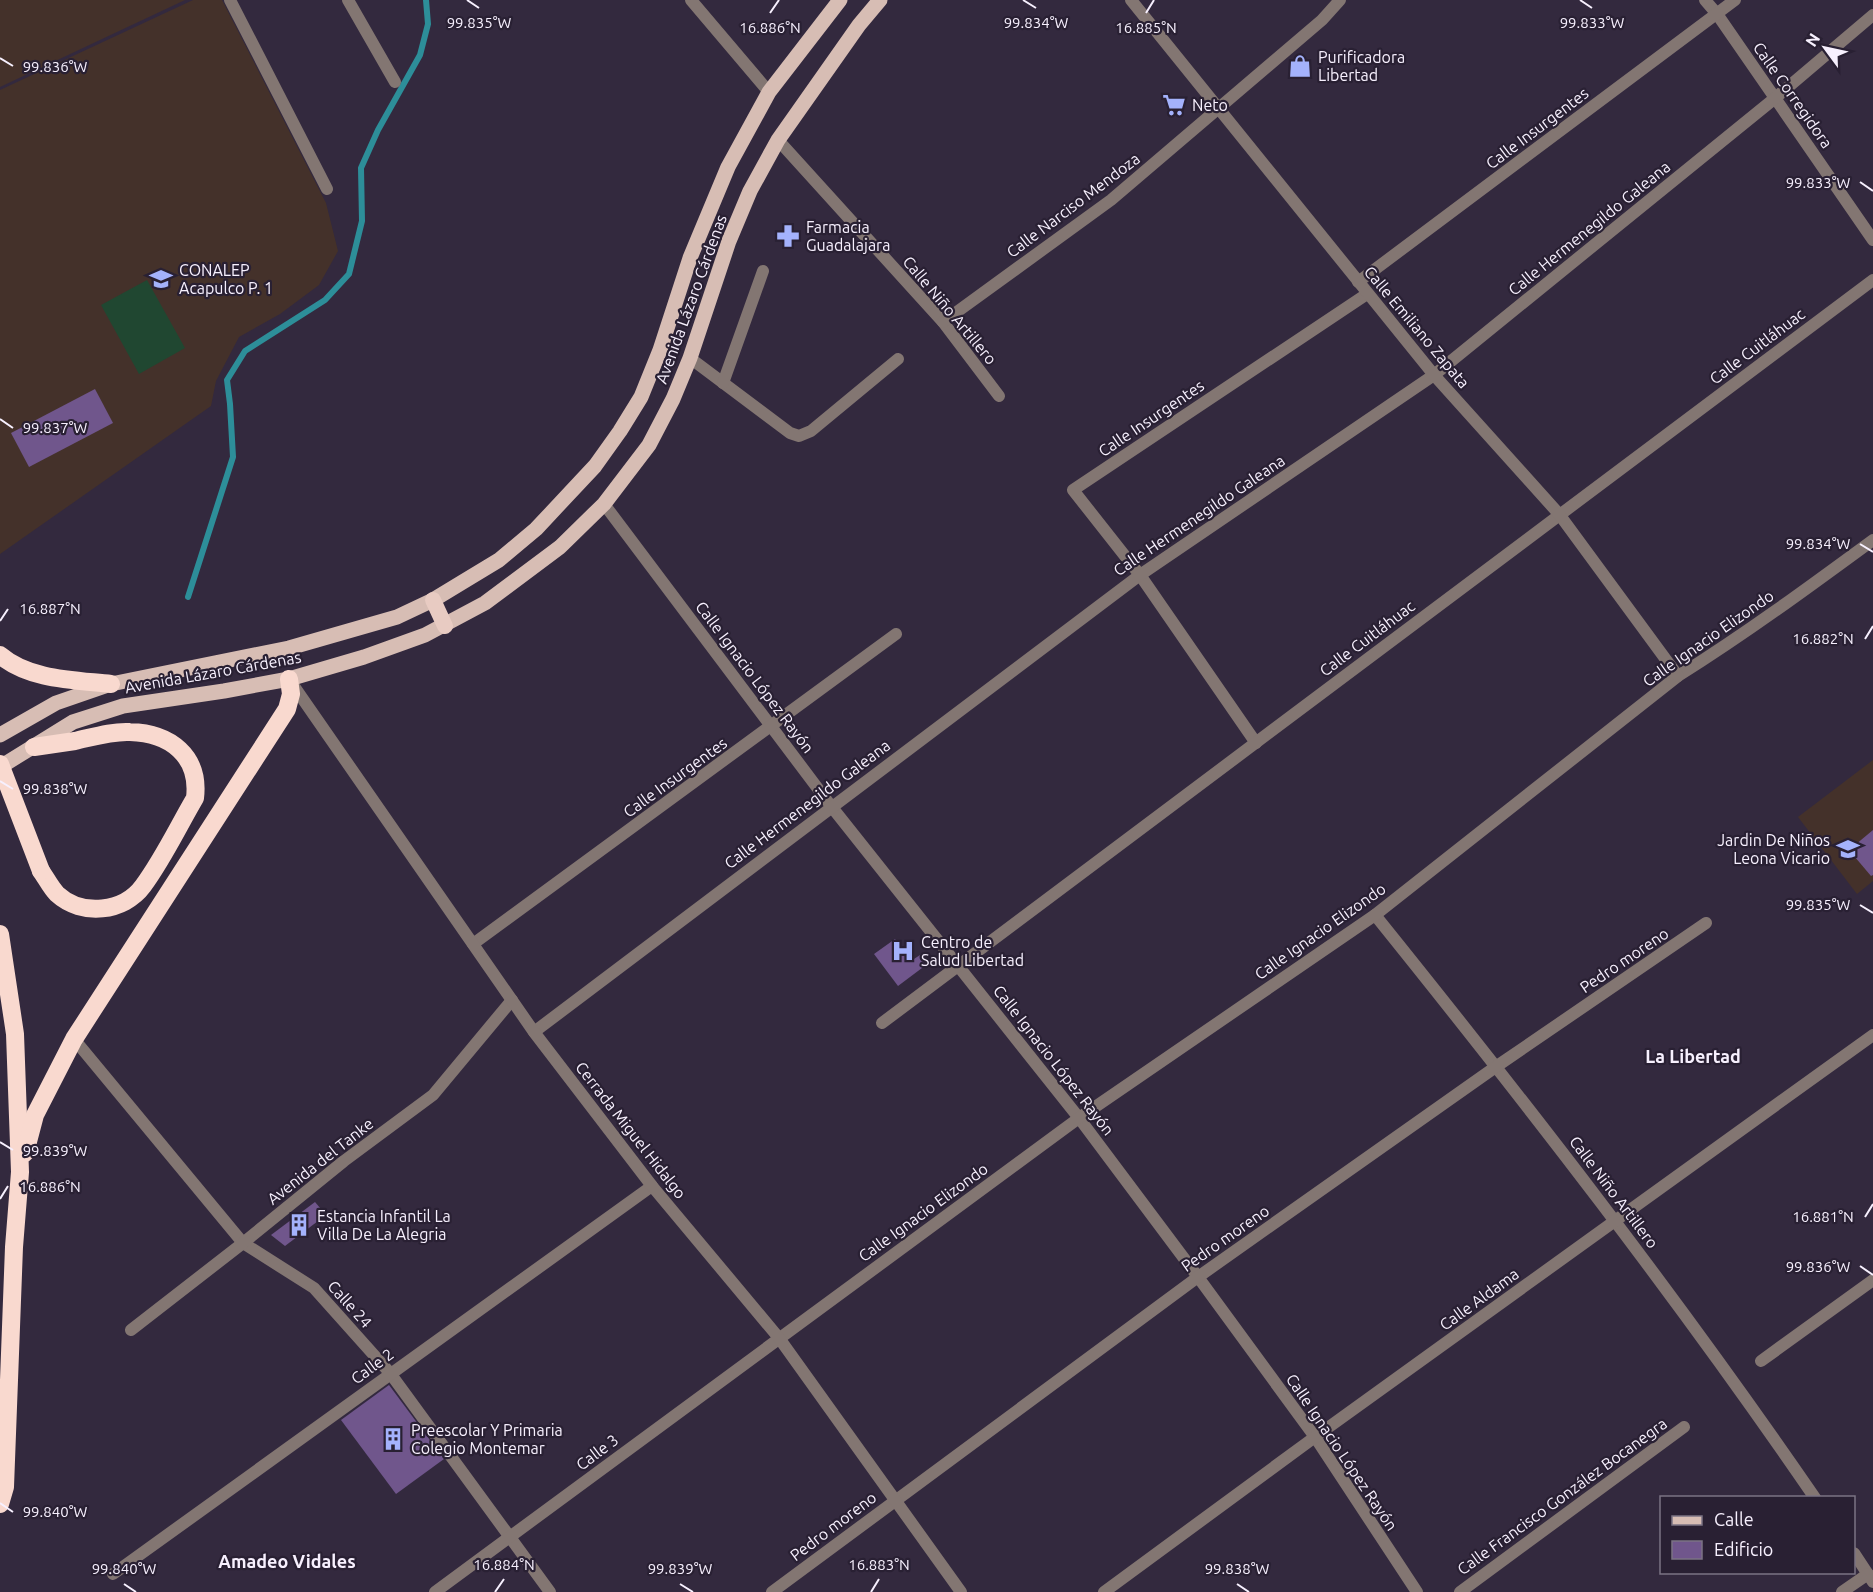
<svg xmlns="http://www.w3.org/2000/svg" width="1873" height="1592" font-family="Ubuntu,sans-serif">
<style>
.education{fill:#44312a}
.green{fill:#204731}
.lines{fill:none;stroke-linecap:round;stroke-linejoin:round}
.stream{stroke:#2d8e99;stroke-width:6}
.building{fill:#70568c}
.minor{stroke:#837672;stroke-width:12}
.tertiary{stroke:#837672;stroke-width:12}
.primary{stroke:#d7bdb4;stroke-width:15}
.trunk{stroke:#e8cbc2;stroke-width:16}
.motorway{stroke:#f9d9cf;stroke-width:18}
.motorway-bridge{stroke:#f9d9cf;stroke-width:18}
.ticks{fill:none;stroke:#f7f0fe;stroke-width:2}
.labels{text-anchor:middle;stroke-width:4.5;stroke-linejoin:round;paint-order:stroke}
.poi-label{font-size:16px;fill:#f7f0fe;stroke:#292033;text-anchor:start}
.street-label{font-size:16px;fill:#f7f0fe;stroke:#292033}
.neighbourhood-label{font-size:18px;font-weight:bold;fill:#f7f0fe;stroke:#292033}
.ticks-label{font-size:15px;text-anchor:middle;fill:#f7f0fe;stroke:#292033;stroke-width:4.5;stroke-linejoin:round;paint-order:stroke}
</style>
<rect width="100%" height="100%" fill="#33293e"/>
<g class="education">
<polygon points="0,0 185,0 0,87"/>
<polygon points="193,0 222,0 326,203 338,251 319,285 280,314 239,337 216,381 211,406 0,554 0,90"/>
<polygon points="1873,760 1873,881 1857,894 1798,817"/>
</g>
<polygon class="green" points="147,280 185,348 139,374 101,305"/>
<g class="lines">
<polyline class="stream" points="188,597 233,457 230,404 227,380 245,351 325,300 349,274 362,221 361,168 378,130 420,55 428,24 426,0"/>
</g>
<g class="building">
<polygon points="95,389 113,423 29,467 11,433"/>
<polygon points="1873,830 1873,875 1871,876 1849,850"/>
<polygon points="895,939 911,961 923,953 930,962 898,986 874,954"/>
<polygon points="315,1202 326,1215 285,1246 271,1235"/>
<polygon points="389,1385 444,1459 396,1494 341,1420"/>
</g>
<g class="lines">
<g class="minor">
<polyline points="230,0 327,189"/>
<polyline points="348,0 395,82"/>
<polyline points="691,0 769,92"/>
<polyline points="1705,0 1717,14 1873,240"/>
<polyline points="778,140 943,322 999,396"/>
<polyline points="1358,282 1735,0"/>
<polyline points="943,322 1111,200 1322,20 1340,0"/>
<polyline points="690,358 790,433 799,436 811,431 898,359"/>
<polyline points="723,383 763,271"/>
<polyline points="604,504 831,806 1079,1118 1198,1277 1315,1437 1417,1592"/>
<polyline points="1256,743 1140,575 1073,490 1367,294"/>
<path d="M1375,915C1528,1105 1677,1297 1815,1498"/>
<polyline points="473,944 896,634"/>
<polyline points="882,1023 1873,280"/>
<polyline points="534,1032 1140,575 1434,375 1774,99 1873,15"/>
<polyline points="74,1039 243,1243 314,1288 390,1373 550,1592"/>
<polyline points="131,1330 243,1243 344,1161 433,1095 512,1000"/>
<polyline points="1761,1361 1873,1280"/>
<polyline points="1854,1553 1873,1582"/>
<polyline points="113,1574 652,1186"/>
<path d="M435,1592L1079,1118L1375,915L1678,676C1745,634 1809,587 1873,540"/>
<polyline points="772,1592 1198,1277 1497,1066 1706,923"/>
<polyline points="1104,1592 1315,1437 1873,1035"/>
<polyline points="1460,1592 1684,1427"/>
<polyline points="1842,1592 1868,1574"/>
</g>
<g class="tertiary">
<polyline points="1131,0 1434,375 1559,514 1678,676"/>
<polyline points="291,682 534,1032 652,1186 779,1338 961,1592"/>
</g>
<g class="primary">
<polyline points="0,735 56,703 111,684 289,648 397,617 433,600 461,583 499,560 536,529 595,466 620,431 641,397 660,350 690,258 728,167 769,92 840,0"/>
<polyline points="0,767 73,722 123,706 224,691 289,679 364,657 425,635 485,603 560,547 604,504 649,445 673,399 690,358 729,241 750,191 778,140 859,25 880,0"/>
</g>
<polyline class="trunk" points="433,600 445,626"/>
<g class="motorway">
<path d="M0,655C29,680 75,680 111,684"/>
<path d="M34,747C47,745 61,743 75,741C93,737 112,731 130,732C170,733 200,756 195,798C178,827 163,859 143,886C124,912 82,917 57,894C51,888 46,878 41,871"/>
<polyline points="0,934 15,1034 20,1172 14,1247 5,1487 0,1504"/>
<polyline points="25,1153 35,1115 74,1039 287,709 291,694 289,679"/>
</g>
<polyline class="motorway-bridge" points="0,764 41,871"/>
</g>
<path class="ticks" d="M467,0L479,8M1023,0L1036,8M1580,0L1592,8M770,13L779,0M1146,13L1154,0M0,58L13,66M1860,182L1873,191M0,419L13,428M1860,544L1873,552M0,621L8,609M1865,639L1873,626M0,781L13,789M1860,905L1873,913M0,1142L13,1150M0,1199L8,1186M1865,1217L1873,1204M1860,1266L1873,1275M0,1503L13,1512M124,1584L136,1592M680,1584L693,1592M1237,1584L1249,1592M495,1592L504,1579M871,1592L879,1579"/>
<defs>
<g id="shop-bare" transform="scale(1.8)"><path d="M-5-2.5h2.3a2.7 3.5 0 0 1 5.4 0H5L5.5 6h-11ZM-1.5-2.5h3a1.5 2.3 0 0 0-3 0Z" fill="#a4b2fc" stroke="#292033" stroke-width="2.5" paint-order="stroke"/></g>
<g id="supermarket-bare" transform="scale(1.8)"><path d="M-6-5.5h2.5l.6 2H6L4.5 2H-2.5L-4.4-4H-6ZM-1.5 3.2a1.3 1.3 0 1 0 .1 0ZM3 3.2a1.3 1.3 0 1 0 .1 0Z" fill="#a4b2fc" stroke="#292033" stroke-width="2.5" paint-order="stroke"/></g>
<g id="pharmacy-bare" transform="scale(1.8)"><path d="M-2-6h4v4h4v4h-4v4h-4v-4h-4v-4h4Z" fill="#a4b2fc" stroke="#292033" stroke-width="2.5" paint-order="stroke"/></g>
<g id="school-bare" transform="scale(1.8)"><path d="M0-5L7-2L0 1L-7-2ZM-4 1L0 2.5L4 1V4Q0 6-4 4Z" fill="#a4b2fc" stroke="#292033" stroke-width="2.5" paint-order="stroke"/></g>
<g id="hospital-bare" transform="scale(1.8)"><path d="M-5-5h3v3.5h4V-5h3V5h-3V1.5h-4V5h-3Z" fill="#a4b2fc" stroke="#292033" stroke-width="2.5" paint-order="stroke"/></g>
<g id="building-bare" transform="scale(1.8)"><path d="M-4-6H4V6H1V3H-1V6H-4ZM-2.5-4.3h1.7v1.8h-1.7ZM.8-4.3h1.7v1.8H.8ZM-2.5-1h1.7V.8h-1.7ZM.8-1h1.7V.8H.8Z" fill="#a4b2fc" stroke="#292033" stroke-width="2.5" paint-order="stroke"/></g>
</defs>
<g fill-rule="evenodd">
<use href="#shop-bare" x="1300" y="66"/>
<use href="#supermarket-bare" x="1174" y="105"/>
<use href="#pharmacy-bare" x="788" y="236"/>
<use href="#school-bare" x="161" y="279"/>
<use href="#school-bare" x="1848" y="849"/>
<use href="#hospital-bare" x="903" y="951"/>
<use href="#building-bare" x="299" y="1225"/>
<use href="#building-bare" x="393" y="1439"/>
</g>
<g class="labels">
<g class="poi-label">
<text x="1318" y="63">Purificadora<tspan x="1318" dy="18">Libertad</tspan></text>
<text x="1192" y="111">Neto</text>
<text x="806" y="233">Farmacia<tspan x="806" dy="18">Guadalajara</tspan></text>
<text x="179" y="276">CONALEP<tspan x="179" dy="18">Acapulco P. 1</tspan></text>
<text x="1830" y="846" text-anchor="end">Jardin De Niños<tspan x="1830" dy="18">Leona Vicario</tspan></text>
<text x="921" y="948">Centro de<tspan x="921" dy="18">Salud Libertad</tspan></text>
<text x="317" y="1222">Estancia Infantil La<tspan x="317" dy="18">Villa De La Alegria</tspan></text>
<text x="411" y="1436">Preescolar Y Primaria<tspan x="411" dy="18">Colegio Montemar</tspan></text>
</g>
<g class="street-label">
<text transform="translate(1793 95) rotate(55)" y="6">Calle Corregidora</text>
<text transform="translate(1537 128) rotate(-37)" y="6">Calle Insurgentes</text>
<text transform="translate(1073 205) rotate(-37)" y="6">Calle Narciso Mendoza</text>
<text transform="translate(1589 228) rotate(-39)" y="6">Calle Hermenegildo Galeana</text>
<text transform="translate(691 299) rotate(-70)" y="6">Avenida Lázaro Cárdenas</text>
<text transform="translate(950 310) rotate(50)" y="6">Calle Niño Artillero</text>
<text transform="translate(1417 327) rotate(50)" y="6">Calle Emiliano Zapata</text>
<text transform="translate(1757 346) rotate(-37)" y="6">Calle Cuitláhuac</text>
<text transform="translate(1151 418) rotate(-34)" y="6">Calle Insurgentes</text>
<text transform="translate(1199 515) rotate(-34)" y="6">Calle Hermenegildo Galeana</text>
<text transform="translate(1367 638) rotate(-37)" y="6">Calle Cuitláhuac</text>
<text transform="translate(1708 638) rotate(-35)" y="6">Calle Ignacio Elizondo</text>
<text transform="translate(213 672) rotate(-10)" y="6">Avenida Lázaro Cárdenas</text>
<text transform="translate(755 677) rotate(53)" y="6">Calle Ignacio López Rayón</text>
<text transform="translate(675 777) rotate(-36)" y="6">Calle Insurgentes</text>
<text transform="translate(807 804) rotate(-37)" y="6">Calle Hermenegildo Galeana</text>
<text transform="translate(1320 931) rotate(-35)" y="6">Calle Ignacio Elizondo</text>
<text transform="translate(1624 960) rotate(-34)" y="6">Pedro moreno</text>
<text transform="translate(1054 1060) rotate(52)" y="6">Calle Ignacio López Rayón</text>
<text transform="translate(631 1130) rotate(52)" y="6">Cerrada Miguel Hidalgo</text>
<text transform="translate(320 1161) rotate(-38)" y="6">Avenida del Tanke</text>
<text transform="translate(1614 1192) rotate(53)" y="6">Calle Niño Artillero</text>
<text transform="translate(923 1212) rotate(-36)" y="6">Calle Ignacio Elizondo</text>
<text transform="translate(1225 1238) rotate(-35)" y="6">Pedro moreno</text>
<text transform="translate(1479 1299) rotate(-36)" y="6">Calle Aldama</text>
<text transform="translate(350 1304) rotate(48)" y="6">Calle 24</text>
<text transform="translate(372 1366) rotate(-36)" y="6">Calle 2</text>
<text transform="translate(597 1452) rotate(-37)" y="6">Calle 3</text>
<text transform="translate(1342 1452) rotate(56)" y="6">Calle Ignacio López Rayón</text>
<text transform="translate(1562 1496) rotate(-36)" y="6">Calle Francisco González Bocanegra</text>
<text transform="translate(833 1526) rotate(-37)" y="6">Pedro moreno</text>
</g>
<g class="neighbourhood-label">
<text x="1693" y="1063">La Libertad</text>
<text x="287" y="1568">Amadeo Vidales</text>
</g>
</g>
<g class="ticks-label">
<text x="479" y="28">99.835°W</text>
<text x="1036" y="28">99.834°W</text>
<text x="1592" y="28">99.833°W</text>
<text x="770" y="33">16.886°N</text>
<text x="1146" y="33">16.885°N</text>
<text x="55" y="72">99.836°W</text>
<text x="1818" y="188">99.833°W</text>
<text x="55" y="433">99.837°W</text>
<text x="1818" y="549">99.834°W</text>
<text x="50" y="614">16.887°N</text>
<text x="1823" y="644">16.882°N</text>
<text x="55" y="794">99.838°W</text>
<text x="1818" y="910">99.835°W</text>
<text x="55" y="1156">99.839°W</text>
<text x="50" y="1192">16.886°N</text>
<text x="1823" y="1222">16.881°N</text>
<text x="1818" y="1272">99.836°W</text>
<text x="55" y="1517">99.840°W</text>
<text x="504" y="1570">16.884°N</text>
<text x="879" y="1570">16.883°N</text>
<text x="124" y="1574">99.840°W</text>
<text x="680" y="1574">99.839°W</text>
<text x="1237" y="1574">99.838°W</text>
</g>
<rect x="1660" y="1496" width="195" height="78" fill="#292033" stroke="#7b7384" stroke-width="1.5"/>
<rect x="1672" y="1516" width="30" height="9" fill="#d7bdb4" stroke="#7b7384" stroke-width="1.5"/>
<text x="1714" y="1526" font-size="18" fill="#f7f0fe">Calle</text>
<rect x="1672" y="1541" width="30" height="18" fill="#70568c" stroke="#7b7384" stroke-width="1.5"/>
<text x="1714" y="1556" font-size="18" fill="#f7f0fe">Edificio</text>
<g transform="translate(1825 48) rotate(303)" stroke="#292033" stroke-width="4.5" paint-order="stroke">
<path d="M0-4.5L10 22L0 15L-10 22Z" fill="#f7f0fe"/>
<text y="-9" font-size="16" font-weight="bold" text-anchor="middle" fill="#f7f0fe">N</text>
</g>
</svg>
